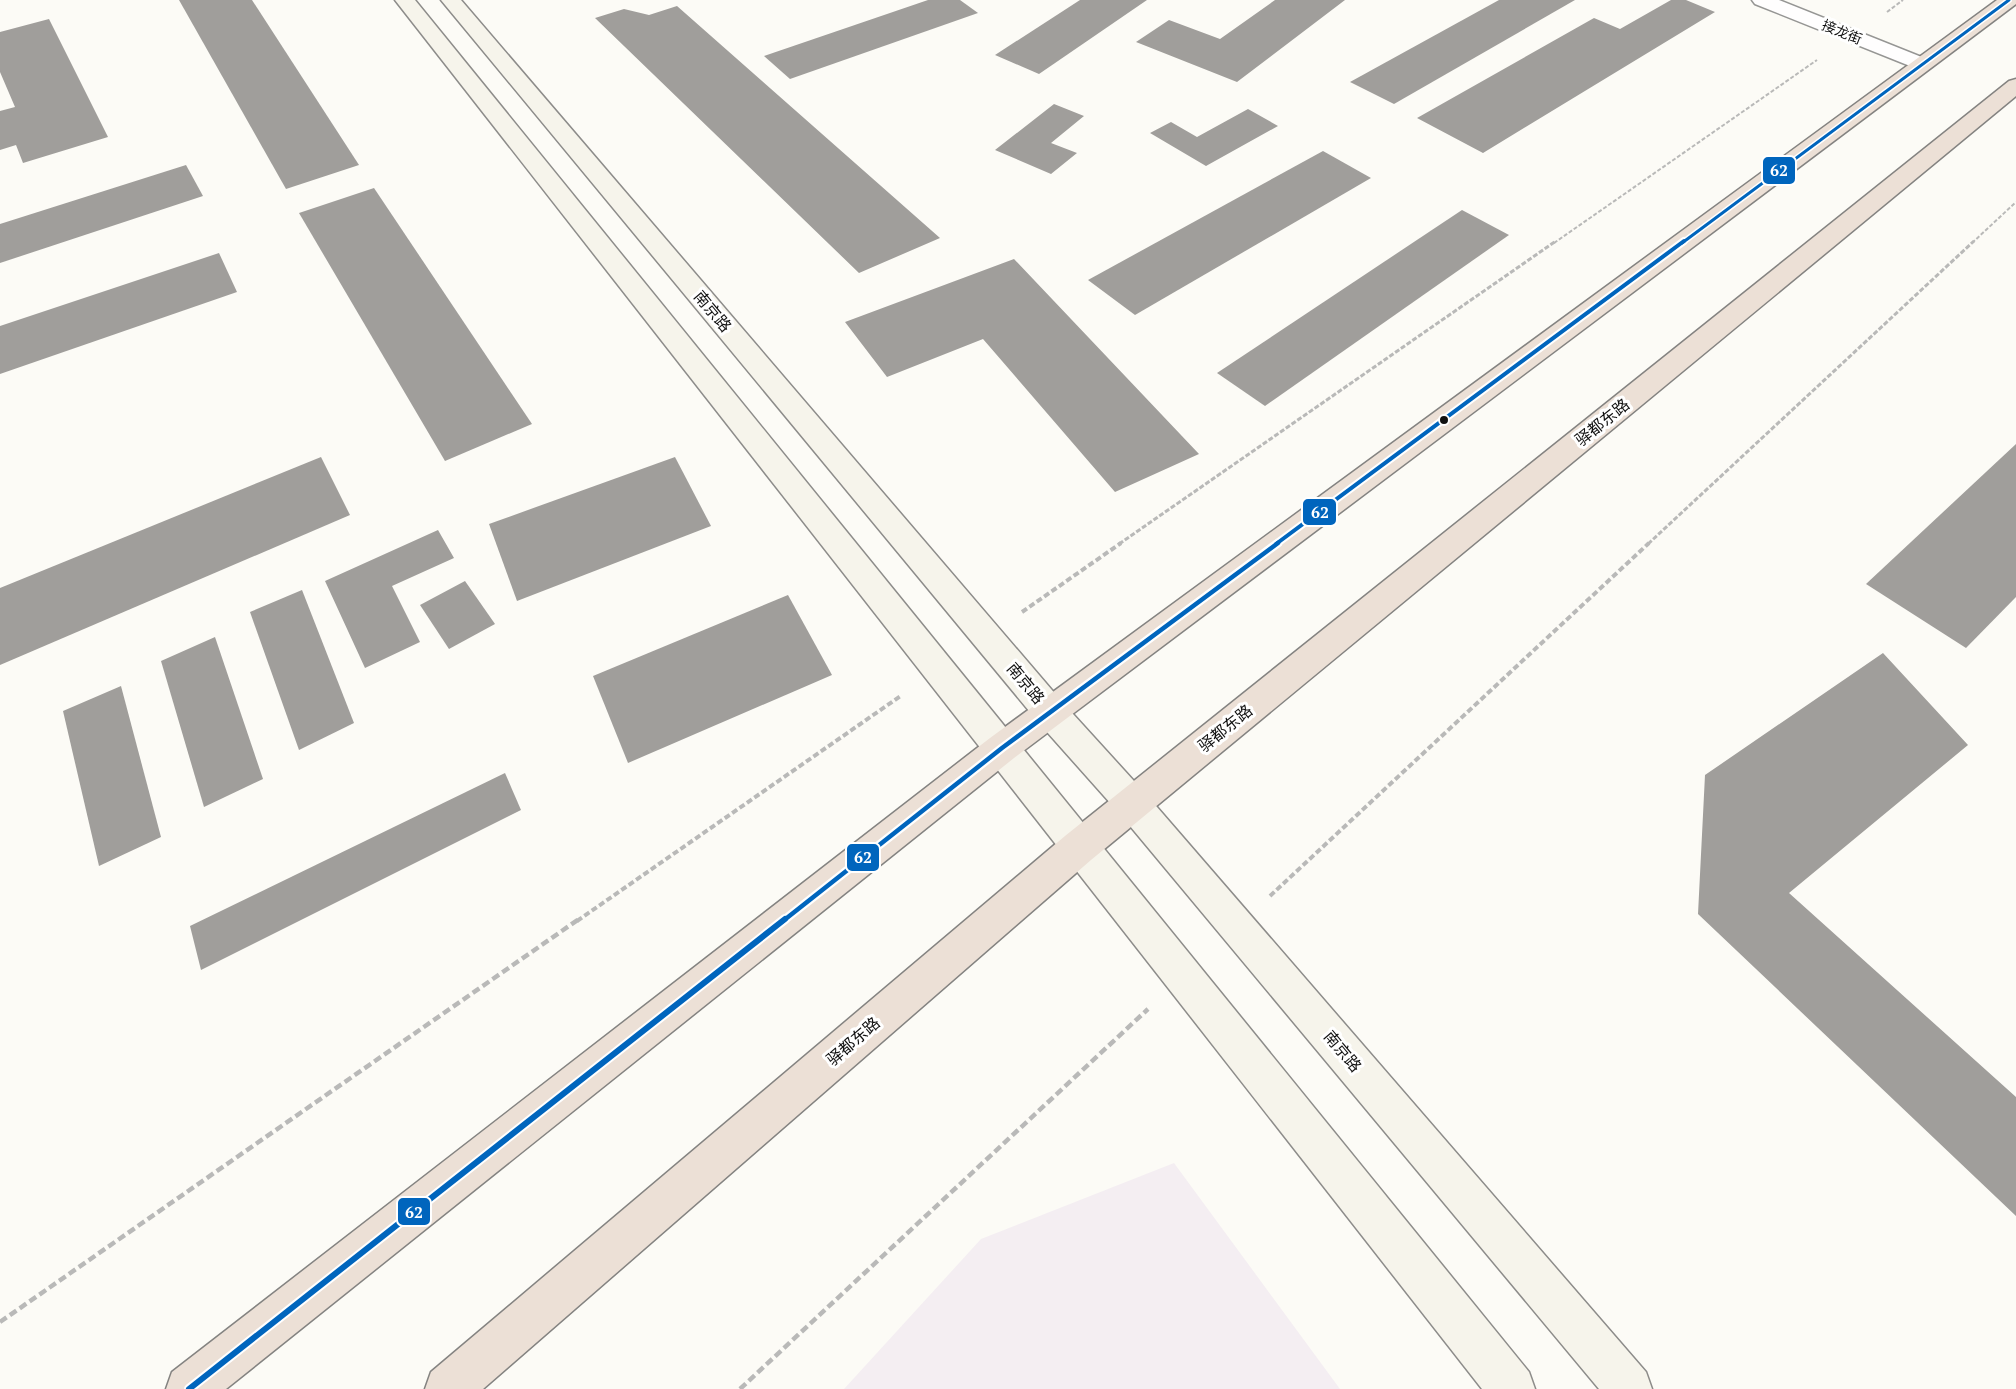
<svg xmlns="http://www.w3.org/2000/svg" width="2016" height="1389" font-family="'PT Serif','Noto Sans SC',serif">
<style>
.industrial{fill:#f4eef2}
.building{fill:#a09e9b}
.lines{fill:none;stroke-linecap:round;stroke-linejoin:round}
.street-casing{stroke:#969694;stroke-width:3}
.secondary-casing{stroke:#8d8c8a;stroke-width:3}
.highway-casing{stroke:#848381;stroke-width:3}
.path-far3{stroke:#b9b9b8;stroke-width:2;stroke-dasharray:4 2;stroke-linecap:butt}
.path-far2{stroke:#b9b9b8;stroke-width:3;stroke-dasharray:5 2;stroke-linecap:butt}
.path-far1{stroke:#b9b9b8;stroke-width:4;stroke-dasharray:6 3;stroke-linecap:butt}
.path{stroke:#b9b9b8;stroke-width:4.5;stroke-dasharray:8 4;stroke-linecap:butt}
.street{fill:#fffefe;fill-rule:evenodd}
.secondary{fill:#f6f4eb;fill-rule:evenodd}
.highway{fill:#ece0d6;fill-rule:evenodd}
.bus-1-far3-casing{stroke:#fff;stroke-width:6}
.bus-1-far2-casing{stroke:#fff;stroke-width:8}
.bus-1-far1-casing{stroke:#fff;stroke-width:9}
.bus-1-casing{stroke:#fff;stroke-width:10}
.bus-1-far3{stroke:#0065bd;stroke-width:3}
.bus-1-far2{stroke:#0065bd;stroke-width:4}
.bus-1-far1{stroke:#0065bd;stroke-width:4.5}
.bus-1{stroke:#0065bd;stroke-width:6}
.bus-dot{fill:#101010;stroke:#fff;stroke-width:2}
.labels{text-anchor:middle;stroke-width:6;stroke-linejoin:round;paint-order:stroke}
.far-street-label{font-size:14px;fill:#101010;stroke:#fff}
.street-label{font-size:16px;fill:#101010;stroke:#fff}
.line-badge{stroke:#fff;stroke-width:2}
.badge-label{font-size:16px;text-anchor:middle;font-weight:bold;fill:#fff}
</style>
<rect width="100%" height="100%" fill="#fcfbf6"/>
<polygon class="industrial" points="1174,1163 1340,1389 844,1389 981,1239"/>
<g class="building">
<polygon points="179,0 252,0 359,165 286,189"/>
<polygon points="928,0 960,0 978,13 790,79 764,56"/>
<polygon points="1080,0 1147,0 1039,74 995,55"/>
<polygon points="1275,0 1345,0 1237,82 1136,42 1169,20 1220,39"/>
<polygon points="1499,0 1575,0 1394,104 1350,82"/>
<polygon points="1671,0 1686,0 1715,12 1483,153 1417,118 1594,18 1620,29"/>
<polygon points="677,6 940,238 859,273 595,18 624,9 649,15"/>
<polygon points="49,19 108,137 23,163 16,145 0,150 0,111 15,107 0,72 0,32"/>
<polygon points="1054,104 1084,116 1051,143 1077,153 1051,174 995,150"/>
<polygon points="1248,109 1278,126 1206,166 1150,133 1171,122 1197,137"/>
<polygon points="1323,151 1371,178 1135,315 1088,280"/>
<polygon points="186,165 203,196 0,263 0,224"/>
<polygon points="374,188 532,424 445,461 299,213"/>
<polygon points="1462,210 1509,235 1265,406 1217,373"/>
<polygon points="219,253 237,292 0,374 0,326"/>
<polygon points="1014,259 1199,454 1115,492 983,339 887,377 845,322"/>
<polygon points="2016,444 2016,597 1966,648 1866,584"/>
<polygon points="321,457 350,515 0,665 0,588"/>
<polygon points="675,457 711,526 517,601 489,524"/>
<polygon points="438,530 454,558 392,586 420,642 365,668 325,581"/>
<polygon points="465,581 495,624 449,649 420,605"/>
<polygon points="302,590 354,723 299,750 250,612"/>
<polygon points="788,595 832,675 628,763 593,676"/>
<polygon points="215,637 263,779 204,807 161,661"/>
<polygon points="1883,653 1968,745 1789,893 2016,1097 2016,1216 1698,914 1705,775"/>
<polygon points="121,686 161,837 99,866 63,711"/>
<polygon points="505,773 521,810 201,970 190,926"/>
</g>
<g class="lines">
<g class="street-casing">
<polygon id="street" points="1752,0 1779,0 1929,60 1932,64 1929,68 1922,70 1915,68 1755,4"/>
</g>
<g class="secondary-casing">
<g id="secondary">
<polygon points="395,0 415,0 1529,1372 1535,1389 1482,1389"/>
<polygon points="441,0 461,0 1063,703 1144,792 1646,1372 1652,1389 1599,1389 1120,814 1039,723"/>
</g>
</g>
<g class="highway-casing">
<g id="highway">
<polygon points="1997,0 2016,0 2016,4 1014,758 226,1389 166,1389 172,1372 990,738"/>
<polygon points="2016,79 2016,96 1091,860 483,1389 425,1389 431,1372 1065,836 2009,81"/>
</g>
</g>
<g class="path-far3">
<polyline points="1887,12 1903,0"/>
<polyline points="1554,243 1817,60"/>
<polyline points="1972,243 2016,202"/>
</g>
<g class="path-far2">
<polyline points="1119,544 1556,241"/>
<polyline points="1648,544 1974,241"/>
</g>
<g class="path-far1">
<polyline points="1022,612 1121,543"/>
<polyline points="1270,896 1649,543"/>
<polyline points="577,921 902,695"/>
</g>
<g class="path">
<polyline points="0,1322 579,919"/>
<polyline points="740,1389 1148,1009"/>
</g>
<use href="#street" class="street"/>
<use href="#secondary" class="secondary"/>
<use href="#highway" class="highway"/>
<g class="bus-1-far3-casing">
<polyline id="bus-1-far3" points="1682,243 2009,0"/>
</g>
<g class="bus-1-far2-casing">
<polyline id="bus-1-far2" points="1276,544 1684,241"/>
</g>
<g class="bus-1-far1-casing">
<polyline id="bus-1-far1" points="783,921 1002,748 1278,543"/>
</g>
<g class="bus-1-casing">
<polyline id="bus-1" points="189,1389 785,919"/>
</g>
<use href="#bus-1-far3" class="bus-1-far3"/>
<use href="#bus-1-far2" class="bus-1-far2"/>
<use href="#bus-1-far1" class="bus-1-far1"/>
<use href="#bus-1" class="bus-1"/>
</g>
<circle class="bus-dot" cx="1444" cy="420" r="5"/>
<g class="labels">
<g class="far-street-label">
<text transform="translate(1842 32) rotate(22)" y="5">接龙街</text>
</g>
<g class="street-label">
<text transform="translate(713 311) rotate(50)" y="6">南京路</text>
<text transform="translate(1602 422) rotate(-39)" y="6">驿都东路</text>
<text transform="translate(1026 683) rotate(50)" y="6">南京路</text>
<text transform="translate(1225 728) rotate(-39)" y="6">驿都东路</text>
<text transform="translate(853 1041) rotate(-41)" y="6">驿都东路</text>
<text transform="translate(1343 1051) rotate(50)" y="6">南京路</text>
</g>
</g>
<g class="line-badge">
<rect x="1762" y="156" width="34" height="29" rx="6" fill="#0065bd"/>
<rect x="1302" y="498" width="35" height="28" rx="6" fill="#0065bd"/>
<rect x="846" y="843" width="34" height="29" rx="6" fill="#0065bd"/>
<rect x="397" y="1197" width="34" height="29" rx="6" fill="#0065bd"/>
</g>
<g class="badge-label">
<text x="1779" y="176">62</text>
<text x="1320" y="518">62</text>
<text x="863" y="863">62</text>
<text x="414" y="1218">62</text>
</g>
</svg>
